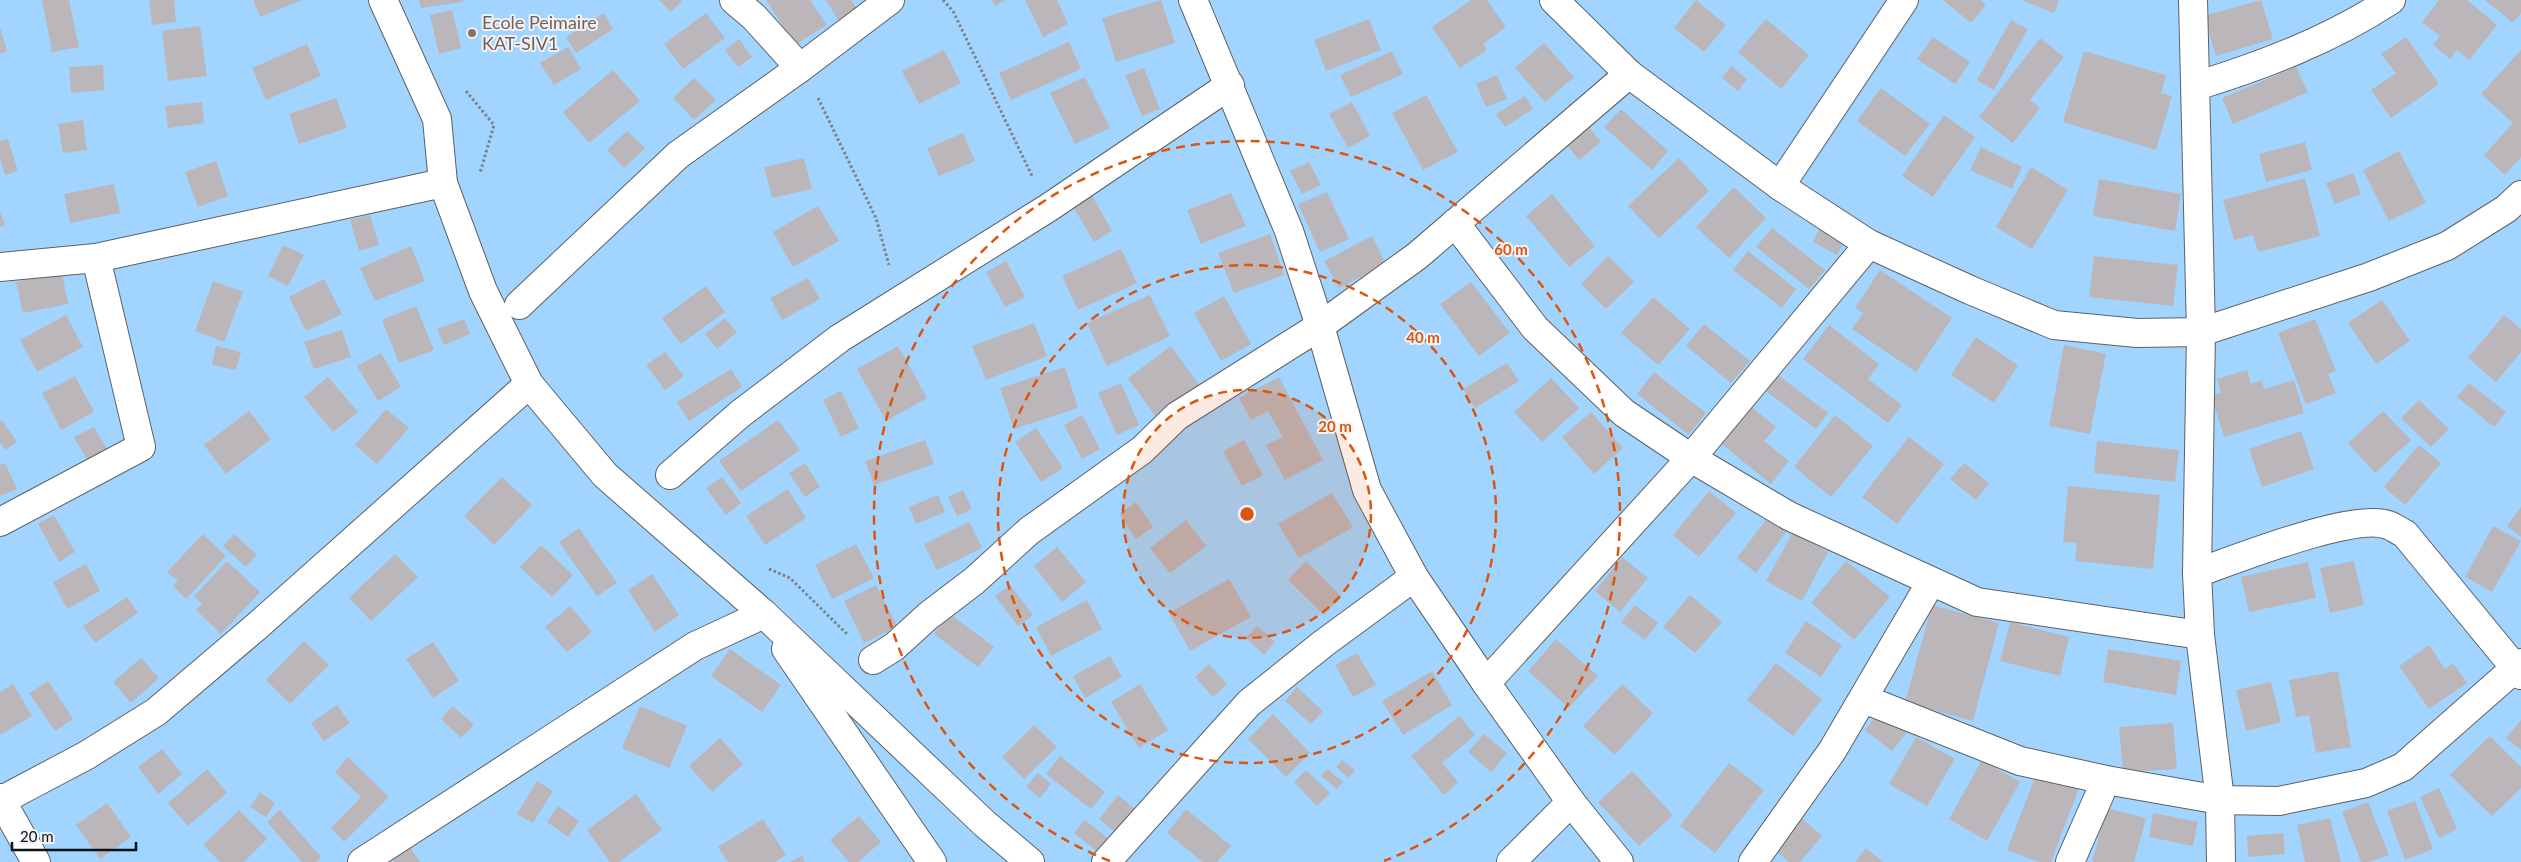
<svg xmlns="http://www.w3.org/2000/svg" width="2521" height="862" font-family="Lato,sans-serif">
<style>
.green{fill:#a1d5ff}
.building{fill:#bbb6ba}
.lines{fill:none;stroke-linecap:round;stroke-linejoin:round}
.street-casing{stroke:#5d6164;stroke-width:30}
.path{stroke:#7e8184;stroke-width:3;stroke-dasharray:2.5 2.5;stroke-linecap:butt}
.street{stroke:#fff;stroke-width:28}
.ring{fill:none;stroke:#dd550c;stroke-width:2.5;stroke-dasharray:9 6}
.education-dot{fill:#8d6e63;stroke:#eff3f7;stroke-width:2}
.labels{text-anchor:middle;stroke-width:4;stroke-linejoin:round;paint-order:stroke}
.education-label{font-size:18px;fill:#785e54;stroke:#eff3f7;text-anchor:start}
.centre{fill:#dd550c;stroke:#eff3f7;stroke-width:2.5}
.ring-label{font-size:15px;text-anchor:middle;font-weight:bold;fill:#dd550c;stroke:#eff3f7;stroke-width:4;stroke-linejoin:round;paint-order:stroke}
</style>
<rect width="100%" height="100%" fill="#e1e6ea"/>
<rect class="green" x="0" y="0" width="2521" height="862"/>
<g class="building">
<polygon points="42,0 69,0 79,47 52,52"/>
<polygon points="149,0 174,0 176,22 152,25"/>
<polygon points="253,0 302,0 260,17"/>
<polygon points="419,0 463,0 463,2 421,8"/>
<polygon points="659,0 680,0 682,1 671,12"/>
<polygon points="766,0 810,0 827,25 795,45"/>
<polygon points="826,0 851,0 857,9 838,20"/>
<polygon points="992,0 1005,0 995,6"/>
<polygon points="1025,0 1057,0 1068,24 1043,37"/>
<polygon points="1161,0 1175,43 1116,62 1102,18"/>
<polygon points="1471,0 1487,0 1506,27 1483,44 1487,50 1460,68 1432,27"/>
<polygon points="1696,0 1726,25 1704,52 1674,28"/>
<polygon points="1943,0 1980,0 1986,5 1971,23"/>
<polygon points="2022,0 2059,0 2054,13"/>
<polygon points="2261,0 2273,39 2216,56 2204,16"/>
<polygon points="2439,0 2467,0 2497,25 2469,60 2457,50 2450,59 2433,45 2440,36 2422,22"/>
<polygon points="2485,0 2521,0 2521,13 2513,23"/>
<polygon points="452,10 461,48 439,54 430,15"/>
<polygon points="604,13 613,29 576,53 566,37"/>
<polygon points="706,13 725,38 683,69 664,44"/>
<polygon points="1369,19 1381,50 1326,71 1314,40"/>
<polygon points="1766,19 1809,55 1781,89 1738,52"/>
<polygon points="2011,20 2028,29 1994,90 1977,80"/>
<polygon points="200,26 207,76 168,81 162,31"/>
<polygon points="0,27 7,51 0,54"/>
<polygon points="1933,37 1970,62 1955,84 1917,59"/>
<polygon points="2406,37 2439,84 2391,118 2371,90 2396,73 2381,54"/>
<polygon points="2040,38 2064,57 2030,100 2040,108 2013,143 1979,117"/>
<polygon points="739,39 752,57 738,67 725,50"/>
<polygon points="1069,42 1081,69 1011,100 999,73"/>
<polygon points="1544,43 1574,77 1545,102 1515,68"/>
<polygon points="307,44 321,76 266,100 252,68"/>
<polygon points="568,47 581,69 554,85 540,63"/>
<polygon points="944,50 961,83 919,104 902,71"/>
<polygon points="2521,50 2521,157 2505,175 2484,155 2513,123 2481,94"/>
<polygon points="1392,51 1403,74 1351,97 1340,75"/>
<polygon points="2084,51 2166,75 2161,93 2172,96 2156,150 2063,122"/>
<polygon points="103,65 104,90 71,93 69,67"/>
<polygon points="1731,66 1747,79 1738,91 1722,78"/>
<polygon points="2296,67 2308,92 2233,124 2222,98"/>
<polygon points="1144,68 1160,109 1142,116 1125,75"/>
<polygon points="613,70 640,101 589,143 563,112"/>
<polygon points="1497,75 1507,99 1486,107 1476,84"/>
<polygon points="1085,77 1110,128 1075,144 1050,93"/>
<polygon points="694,78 716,100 694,120 673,98"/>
<polygon points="1881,88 1930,124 1905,156 1857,121"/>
<polygon points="1426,95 1458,152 1423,170 1392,113"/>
<polygon points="1525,96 1533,109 1505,127 1496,114"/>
<polygon points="336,98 347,128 299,144 289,114"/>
<polygon points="202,102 204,123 168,128 165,106"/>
<polygon points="1352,102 1370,136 1348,148 1329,114"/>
<polygon points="1621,109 1668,151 1652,170 1604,127"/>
<polygon points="1944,115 1975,137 1933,197 1902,176"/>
<polygon points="83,120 87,150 63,153 58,124"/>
<polygon points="1588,126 1601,142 1579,160 1565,143"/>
<polygon points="627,131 645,148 624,168 607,150"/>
<polygon points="963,133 975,161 939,176 927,148"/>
<polygon points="8,139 18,171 5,175 0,159 0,141"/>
<polygon points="2305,142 2312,170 2266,182 2259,154"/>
<polygon points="1981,147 2022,167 2012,189 1970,170"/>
<polygon points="2399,151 2426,203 2389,221 2363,170"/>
<polygon points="804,158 812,189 772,198 764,167"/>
<polygon points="1679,158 1709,191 1659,238 1628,206"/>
<polygon points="216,161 228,196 198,207 185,172"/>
<polygon points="1309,162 1321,185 1302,194 1290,171"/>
<polygon points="2031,167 2068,190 2032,249 1996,227"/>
<polygon points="2353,173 2361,194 2335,204 2326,183"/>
<polygon points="2305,178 2320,236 2258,252 2253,235 2234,240 2223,200"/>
<polygon points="2099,179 2181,194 2175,231 2093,216"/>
<polygon points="114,184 120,213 70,223 64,194"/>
<polygon points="1734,187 1766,218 1729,258 1696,227"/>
<polygon points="1327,192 1349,239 1320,252 1298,204"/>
<polygon points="1231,193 1246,226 1201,244 1187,210"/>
<polygon points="1091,194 1112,231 1094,242 1072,205"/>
<polygon points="1552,194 1595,246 1569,267 1526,216"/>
<polygon points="818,206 839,241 793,267 773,232"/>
<polygon points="0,211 5,225 0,227"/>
<polygon points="370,215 379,245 359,251 350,220"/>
<polygon points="1820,227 1845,240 1837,255 1813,242"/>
<polygon points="1772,228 1825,270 1809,289 1756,247"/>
<polygon points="1270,234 1284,275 1234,293 1218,253"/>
<polygon points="1372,236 1386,264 1339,288 1324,261"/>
<polygon points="283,245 304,255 288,286 268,276"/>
<polygon points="411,246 425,281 375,301 360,268"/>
<polygon points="1121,249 1137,283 1078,310 1062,276"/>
<polygon points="1748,251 1796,289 1782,308 1733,270"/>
<polygon points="1608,256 1634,282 1606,309 1581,284"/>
<polygon points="2094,256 2178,265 2173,306 2089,297"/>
<polygon points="1006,261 1025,297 1005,307 986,272"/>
<polygon points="1880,270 1952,318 1916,372 1852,329 1863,313 1855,308"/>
<polygon points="62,273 68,304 23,313 16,282"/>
<polygon points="808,278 820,299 782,320 770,298"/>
<polygon points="324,279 342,314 306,331 289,297"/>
<polygon points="213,281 243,292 224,342 195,331"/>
<polygon points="1471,282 1510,333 1479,356 1440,304"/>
<polygon points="706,286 725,312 681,344 662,318"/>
<polygon points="1150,295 1170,336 1107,366 1087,323"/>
<polygon points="1224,296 1251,344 1221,361 1194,313"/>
<polygon points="1653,297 1690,329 1658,365 1621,333"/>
<polygon points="2382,300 2410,341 2376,364 2348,323"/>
<polygon points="416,306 434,350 399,363 382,320"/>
<polygon points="66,315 83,347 37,372 20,340"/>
<polygon points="2504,315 2521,329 2521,352 2496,382 2468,358"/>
<polygon points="725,318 737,332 717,349 705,334"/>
<polygon points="464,319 470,334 444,345 437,329"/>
<polygon points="2315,319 2336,371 2328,374 2336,393 2306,404 2278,333"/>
<polygon points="1034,323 1047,356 986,380 972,346"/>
<polygon points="1704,324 1750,361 1731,383 1686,346"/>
<polygon points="1829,325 1879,364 1868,379 1902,405 1888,423 1803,359"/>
<polygon points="342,330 351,357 314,369 304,342"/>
<polygon points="1976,337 2018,365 1994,403 1951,375"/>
<polygon points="2064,345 2106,354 2090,434 2049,426"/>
<polygon points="216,346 241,352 236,370 212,365"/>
<polygon points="898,346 927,398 886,421 857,369"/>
<polygon points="1171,346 1200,386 1156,417 1128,378"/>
<polygon points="665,352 684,376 665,390 646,365"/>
<polygon points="381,353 401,387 378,401 357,366"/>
<polygon points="1507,363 1519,381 1475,408 1463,389"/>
<polygon points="1065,367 1078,408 1014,429 1000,388"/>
<polygon points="731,369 742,387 689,421 677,402"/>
<polygon points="2247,370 2251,384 2262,380 2264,389 2294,380 2304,413 2224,437 2211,395 2221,393 2217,379"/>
<polygon points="1654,372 1706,413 1689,435 1637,394"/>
<polygon points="1778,375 1828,413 1816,429 1766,391"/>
<polygon points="75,376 94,412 61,430 42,393"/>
<polygon points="328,377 358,412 333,432 304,397"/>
<polygon points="1279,377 1323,460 1285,480 1266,445 1283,437 1268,411 1251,420 1239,398"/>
<polygon points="1551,378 1579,408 1542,442 1514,412"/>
<polygon points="1121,383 1139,425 1117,435 1098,393"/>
<polygon points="2469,383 2506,412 2494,427 2457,397"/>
<polygon points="841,391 859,428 841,437 823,400"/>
<polygon points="2419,400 2449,429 2431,447 2401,418"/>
<polygon points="1748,404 1776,427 1764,441 1789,461 1771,484 1718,441"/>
<polygon points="386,409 409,428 377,464 355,445"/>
<polygon points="249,411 271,439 226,474 204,445"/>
<polygon points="2383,411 2411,440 2375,473 2348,443"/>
<polygon points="1591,412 1623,448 1594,474 1562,437"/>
<polygon points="1082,415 1100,449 1082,459 1064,425"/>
<polygon points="1835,415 1873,446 1831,497 1794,467"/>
<polygon points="2,420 17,442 5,450 0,442 0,421"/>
<polygon points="778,420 800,450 741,491 719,461"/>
<polygon points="94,427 107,449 87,460 74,437"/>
<polygon points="1036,428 1063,468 1041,482 1015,442"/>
<polygon points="2301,431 2314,469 2262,487 2249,449"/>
<polygon points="1909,437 1944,464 1897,524 1862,497"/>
<polygon points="925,440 934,464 874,485 865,461"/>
<polygon points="1244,440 1263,475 1242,486 1223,451"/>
<polygon points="2097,441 2179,450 2175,482 2094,473"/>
<polygon points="2419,445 2441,463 2405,505 2384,487"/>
<polygon points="5,463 17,489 0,496 0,465"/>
<polygon points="805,463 820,487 805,497 789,473"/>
<polygon points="1964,463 1989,483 1976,500 1950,479"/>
<polygon points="502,477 532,505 494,545 464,516"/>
<polygon points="722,477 741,503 726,515 706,488"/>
<polygon points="2068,486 2160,495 2153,569 2075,561 2077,543 2063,542"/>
<polygon points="788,489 806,518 765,545 746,516"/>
<polygon points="963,490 972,509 957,516 948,497"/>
<polygon points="1709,491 1736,513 1699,557 1673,535"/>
<polygon points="1332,493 1353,527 1299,558 1278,524"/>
<polygon points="938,495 945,512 916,524 909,507"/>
<polygon points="1136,502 1153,527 1136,539 1119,514"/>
<polygon points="2521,507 2521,537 2507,526"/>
<polygon points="54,515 75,552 59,562 38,524"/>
<polygon points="1768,517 1787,531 1756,573 1737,558"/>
<polygon points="1186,520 1206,546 1170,573 1150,548"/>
<polygon points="969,522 982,548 937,570 924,544"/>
<polygon points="2493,526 2521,541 2492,592 2465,577"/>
<polygon points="579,528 617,583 597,596 559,542"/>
<polygon points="1793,532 1828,552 1802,601 1766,581"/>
<polygon points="203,534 226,556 186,599 173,586 178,581 167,572"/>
<polygon points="234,534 257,555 246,567 223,546"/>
<polygon points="856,544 874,578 832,599 815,565"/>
<polygon points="541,545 573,575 552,597 520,567"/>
<polygon points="1057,547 1086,582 1062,602 1034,566"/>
<polygon points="395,554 418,577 371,621 349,598"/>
<polygon points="1622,557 1648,578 1620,612 1595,591"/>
<polygon points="227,561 260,592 221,634 196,610 202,604 194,596"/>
<polygon points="1306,561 1342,597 1324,615 1288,580"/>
<polygon points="1846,561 1890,597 1854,640 1811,603"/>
<polygon points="2354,561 2364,605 2330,613 2320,568"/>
<polygon points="2308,562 2316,598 2249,612 2241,577"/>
<polygon points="86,564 100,591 67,609 53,582"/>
<polygon points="652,574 679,615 655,632 628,590"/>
<polygon points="1229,579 1251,617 1190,651 1169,613"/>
<polygon points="876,585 897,626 864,643 844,601"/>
<polygon points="1010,585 1033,615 1018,626 995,596"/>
<polygon points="1690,595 1722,622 1695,653 1663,627"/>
<polygon points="127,597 138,613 95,643 83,626"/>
<polygon points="1087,600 1102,629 1051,656 1036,627"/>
<polygon points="1635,605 1658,623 1645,640 1621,622"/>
<polygon points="1932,605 1999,623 1973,721 1905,702"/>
<polygon points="570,606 592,632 567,652 545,627"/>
<polygon points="949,613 994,647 978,667 934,634"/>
<polygon points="1806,621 1842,645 1821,677 1785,653"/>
<polygon points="2010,622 2069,637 2060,676 2000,661"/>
<polygon points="1257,626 1275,642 1264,655 1246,638"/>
<polygon points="1556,639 1598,676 1569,708 1528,671"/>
<polygon points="304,641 329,665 290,704 266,680"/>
<polygon points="433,642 459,681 433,698 406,659"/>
<polygon points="2429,645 2445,669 2453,663 2467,683 2429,709 2399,666"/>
<polygon points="730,649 781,685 762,712 711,676"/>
<polygon points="2108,649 2181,661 2176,695 2103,682"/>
<polygon points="1357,653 1376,685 1353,697 1335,665"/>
<polygon points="1110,656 1122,677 1085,698 1073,676"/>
<polygon points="141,658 159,678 131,703 113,682"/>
<polygon points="1776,663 1822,699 1793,736 1747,700"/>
<polygon points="1209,664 1227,684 1213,697 1195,677"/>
<polygon points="1432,671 1452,705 1403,735 1382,701"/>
<polygon points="2338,671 2351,747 2316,753 2309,715 2296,717 2289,680"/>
<polygon points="48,681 73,719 55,731 29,693"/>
<polygon points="2271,682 2281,722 2246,731 2236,690"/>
<polygon points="13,684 32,716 0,735 0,692"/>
<polygon points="1140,684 1168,730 1139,748 1111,702"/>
<polygon points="1622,684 1653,713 1615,755 1583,726"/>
<polygon points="1297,687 1323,711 1311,724 1285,701"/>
<polygon points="337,705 350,723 324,741 311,723"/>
<polygon points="453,706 474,725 461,738 441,719"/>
<polygon points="640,706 687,726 669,768 622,748"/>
<polygon points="1881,710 1908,731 1892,751 1865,730"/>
<polygon points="1273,714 1310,753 1286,777 1248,739"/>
<polygon points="1459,716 1475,735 1442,763 1458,782 1444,795 1411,756"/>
<polygon points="2521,720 2521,750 2506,738"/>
<polygon points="2173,723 2177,769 2123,772 2119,727"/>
<polygon points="1034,725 1057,747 1024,779 1002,757"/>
<polygon points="1484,734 1507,753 1491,772 1468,752"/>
<polygon points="2490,736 2521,767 2521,788 2492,816 2450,775"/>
<polygon points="1916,737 1955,759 1927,806 1889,784"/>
<polygon points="720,738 743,764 712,792 689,766"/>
<polygon points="162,749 182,774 158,794 138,767"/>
<polygon points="1060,756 1105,792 1091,809 1046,774"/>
<polygon points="348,757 389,797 344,842 331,828 361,797 335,772"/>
<polygon points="1342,760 1355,770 1349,778 1336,767"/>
<polygon points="1982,760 2020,782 1987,841 1949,819"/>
<polygon points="1729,763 1764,790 1715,853 1680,826"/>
<polygon points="207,769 227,793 188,826 168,803"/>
<polygon points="1327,769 1343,782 1337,789 1321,776"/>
<polygon points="1306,770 1330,793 1317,806 1294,782"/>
<polygon points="1632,771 1673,815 1639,846 1598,802"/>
<polygon points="2037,772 2079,788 2051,862 2038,862 2007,850"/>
<polygon points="1038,773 1051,784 1040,798 1026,787"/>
<polygon points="537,781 553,791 533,823 517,814"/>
<polygon points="2439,788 2457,829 2439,838 2420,797"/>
<polygon points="260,792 275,803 266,817 250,807"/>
<polygon points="636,794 662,830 619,862 610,862 587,830"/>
<polygon points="1118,795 1135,809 1116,833 1099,819"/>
<polygon points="2415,801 2433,849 2405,860 2387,811"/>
<polygon points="2368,802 2389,855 2370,862 2361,862 2342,812"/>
<polygon points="107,803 131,837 100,859 76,825"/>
<polygon points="558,806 579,821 568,837 547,822"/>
<polygon points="2107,808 2146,818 2134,862 2092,862"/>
<polygon points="1186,809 1231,846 1217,862 1203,862 1167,833"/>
<polygon points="239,810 267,839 244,862 220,862 203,845"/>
<polygon points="280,810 321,857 316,862 302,862 267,822"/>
<polygon points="1796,813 1822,836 1800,862 1789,862 1769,845"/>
<polygon points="2153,813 2198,822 2193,846 2149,837"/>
<polygon points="859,816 881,842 858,862 849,862 830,840"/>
<polygon points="2330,818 2341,862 2305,862 2297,825"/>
<polygon points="763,819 786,855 775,862 728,862 718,847"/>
<polygon points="1085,820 1110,840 1099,853 1074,833"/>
<polygon points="2283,833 2285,854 2248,857 2247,836"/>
<polygon points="407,843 420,862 394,862 389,855"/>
<polygon points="1866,848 1883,862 1855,862"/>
<polygon points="802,856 805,862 790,862"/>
</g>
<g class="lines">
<g class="street-casing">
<g id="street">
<polyline points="383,0 437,119 443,183 483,291 529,384 605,475 764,614 985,824 1030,862"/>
<polyline points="734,0 754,17 800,68"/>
<polyline points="1193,0 1289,231 1320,326 1367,490 1414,577 1486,683 1571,802 1619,862"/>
<polyline points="1554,0 1629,74 1780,186 1869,244 1970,290 2054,325 2137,333 2201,332 2369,277 2447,246 2506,209 2521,195"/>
<polyline points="2193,0 2201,332 2197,573 2200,635 2220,800 2221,862"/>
<path d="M2196,86C2264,65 2330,40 2391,0"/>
<polyline points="1780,186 1904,0"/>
<polyline points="1455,223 1535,328 1624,413 1691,458 1789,516 1977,602 2200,635"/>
<polyline points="0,267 96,258 443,183"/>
<polyline points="519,305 678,155 800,68 890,0"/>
<polyline points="670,475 740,414 840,338 1048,208 1230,85"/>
<polyline points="0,522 141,447 96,258"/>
<path d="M2197,573C2234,560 2354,512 2388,525C2394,527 2399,531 2405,534L2521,675"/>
<polyline points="786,649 932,862"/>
<polyline points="873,660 894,647 928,616 974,581 1029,531 1142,450 1177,416 1320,326 1417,256 1629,74"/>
<polyline points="1486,683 1691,458 1869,244"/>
<polyline points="1864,699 2020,761 2106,780 2220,800 2279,801 2366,783 2403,767 2521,663"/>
<polyline points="0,798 36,862"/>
<polyline points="0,801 87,755 156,712 256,627 529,384"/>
<polyline points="362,862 695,646 764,614"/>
<polyline points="1106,862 1249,703 1324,643 1414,577"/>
<polyline points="1511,862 1571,802"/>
<polyline points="1753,862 1832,751 1931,582"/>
<polyline points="2070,862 2106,780"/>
</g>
</g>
<g class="path">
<polyline points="943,0 953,11 1032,176"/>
<polyline points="466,91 494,125 480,173"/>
<polyline points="818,98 876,218 889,265"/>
<polyline points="769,569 790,578 848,635"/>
</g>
<use href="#street" class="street"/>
</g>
<circle cx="1247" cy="514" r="124" fill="#dd550c" fill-opacity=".12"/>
<g class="ring">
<circle cx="1247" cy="514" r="124"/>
<circle cx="1247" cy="514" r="249"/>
<path d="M1110 861A373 373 0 1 1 1384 861"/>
</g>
<circle class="education-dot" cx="472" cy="33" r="5"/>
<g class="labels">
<g class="education-label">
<text x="482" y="29">Ecole Peimaire<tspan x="482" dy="21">KAT-SIV1</tspan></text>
</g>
</g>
<circle cx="1247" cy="514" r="8" class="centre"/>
<g class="ring-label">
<text x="1511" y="255">60 m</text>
<text x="1423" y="343">40 m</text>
<text x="1335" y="432">20 m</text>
</g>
<path d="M12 842v8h124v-8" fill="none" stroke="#0e1011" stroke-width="2.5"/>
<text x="20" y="842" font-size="15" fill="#0e1011" stroke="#eff3f7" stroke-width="4" paint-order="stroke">20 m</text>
</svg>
